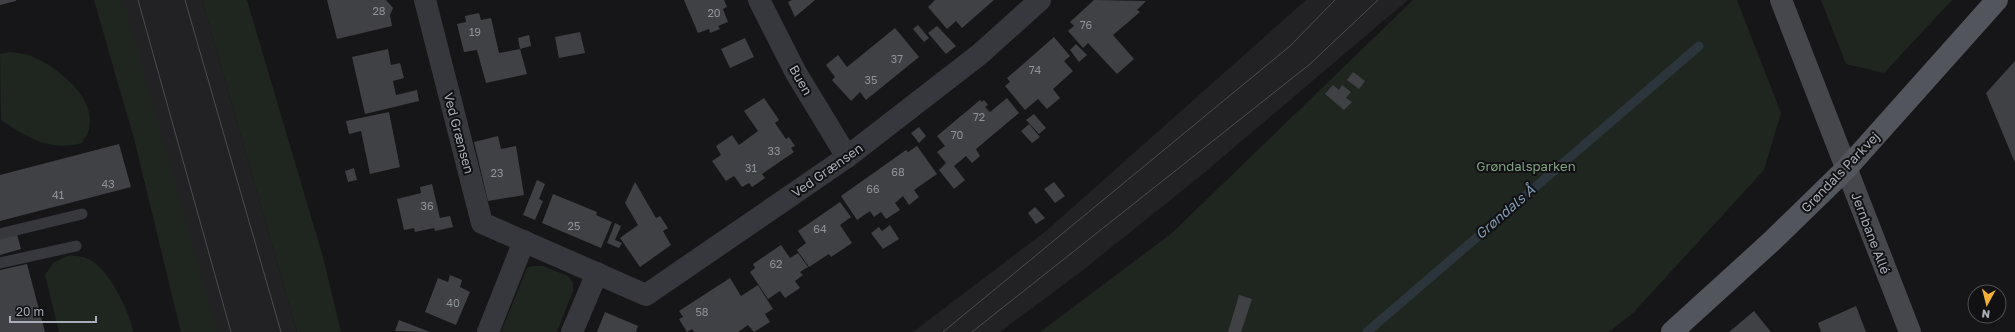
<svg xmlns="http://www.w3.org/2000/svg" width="2015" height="332" font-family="'Golos Text',sans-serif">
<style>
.built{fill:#222225}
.green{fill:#1e261f}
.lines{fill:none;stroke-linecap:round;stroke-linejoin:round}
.stream{stroke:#2c353c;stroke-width:9}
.building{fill:#404145}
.lane{stroke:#37383d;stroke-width:11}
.street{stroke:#37383d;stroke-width:22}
.secondary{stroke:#45474d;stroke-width:22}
.primary{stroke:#53555c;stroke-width:22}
.tram{stroke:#4a4c52;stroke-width:1}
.labels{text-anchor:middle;stroke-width:4;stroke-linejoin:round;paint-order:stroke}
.number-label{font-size:11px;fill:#8e929b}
.street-label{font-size:13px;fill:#a8adb8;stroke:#111113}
.park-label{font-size:13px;fill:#7fa381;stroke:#111113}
.water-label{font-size:14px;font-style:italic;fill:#7f9bb3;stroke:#111113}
</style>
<rect width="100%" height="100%" fill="#161618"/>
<g class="built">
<polygon points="123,0 202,0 297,332 181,332 134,138 108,50 134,43"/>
<polygon points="1306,0 1408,0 1198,178 1078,274 1000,332 913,332 1046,231"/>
</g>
<g class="green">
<polygon points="94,0 123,0 217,332 181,332 134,138"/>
<polygon points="202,0 247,0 323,257 341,332 297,332"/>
<polygon points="1413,0 1737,0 1781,113 1764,170 1634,312 1609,332 1040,332 1172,233"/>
<polygon points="1821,0 1952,0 1884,73 1846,64"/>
<path d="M10,52C15,53 20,53 25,54C52,62 98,97 89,129C88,134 84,139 82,143C50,152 26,137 1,120L0,54Z"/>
<path d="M70,255C75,256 83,256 88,259C107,266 131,313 133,332H59L45,275L53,263Z"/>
<polygon points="533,266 543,266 568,276 573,283 573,291 557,332 501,332 527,268"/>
</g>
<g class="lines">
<polyline class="stream" points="1367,332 1699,46"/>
</g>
<g class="building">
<polygon points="0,0 16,0 16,1 0,5"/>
<polygon points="327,0 386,0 393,8 390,15 392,26 337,39"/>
<polygon points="684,0 724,0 727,7 723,9 728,22 718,26 720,29 710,33 709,29 698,33"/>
<polygon points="792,0 815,0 795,17 788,2"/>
<polygon points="935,0 994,0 962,28 956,21 947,29 928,7"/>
<polygon points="1094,0 1146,1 1137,10 1140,12 1113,35 1134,59 1117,74 1088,43 1083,48 1068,31 1074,26 1070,22"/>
<polygon points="479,13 481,20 491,18 499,53 520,49 518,38 529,35 531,46 520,49 527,74 486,83 477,50 464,52 457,24 466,22 465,16"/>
<polygon points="918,25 929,38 924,42 913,29"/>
<polygon points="937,26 956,46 946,54 928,33"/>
<polygon points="895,28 919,57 866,100 860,92 851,101 832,80 835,77 826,65 838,55 847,67"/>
<polygon points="580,32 585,53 559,58 555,37"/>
<polygon points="1054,37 1070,56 1064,61 1073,71 1053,89 1060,98 1047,109 1038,99 1025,110 1005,86 1010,82 1007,78"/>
<polygon points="745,38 754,57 730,68 721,49"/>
<polygon points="1076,44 1087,55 1079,62 1070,50"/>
<polygon points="388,49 391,65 400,63 404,78 393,81 396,95 417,90 419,101 365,114 352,57"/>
<polygon points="2015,61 2015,163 1986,93"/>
<polygon points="1353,72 1365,81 1359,89 1347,80"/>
<polygon points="1333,85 1339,90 1342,85 1351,92 1346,98 1352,102 1344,110 1325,94"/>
<polygon points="764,98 779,120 775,123 786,139 789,137 795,146 791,148 794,152 762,174 765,178 752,187 749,183 742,187 734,176 726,181 712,161 721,155 716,146 732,135 739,145 758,131 744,111"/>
<polygon points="1007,98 1019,113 976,149 980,156 972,163 966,156 954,166 965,180 954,189 939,170 946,163 937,152 945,146 937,136 980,100 982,102 984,100 988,105 985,107 990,112"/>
<polygon points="389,112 400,167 370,174 361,131 349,134 346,121"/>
<polygon points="1034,114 1046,128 1039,134 1026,120"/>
<polygon points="1029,124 1040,137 1032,143 1021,131"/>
<polygon points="919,127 926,136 919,143 911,133"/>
<polygon points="498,136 501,149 516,146 524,195 488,201 474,142"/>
<polygon points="119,144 131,187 0,221 0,175"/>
<polygon points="917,146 937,174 914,190 919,197 909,205 903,196 895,203 900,210 886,219 881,212 874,217 870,211 857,220 841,196 906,150 908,152"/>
<polygon points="354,168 357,180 348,182 345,171"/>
<polygon points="537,180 545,184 539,199 543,201 535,220 523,215"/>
<polygon points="635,182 656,218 660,216 668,228 663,231 671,245 640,267 620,238 638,225 625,203"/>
<polygon points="1054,182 1065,196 1055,203 1044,189"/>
<polygon points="432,184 440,218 450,216 453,227 435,231 434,228 415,232 414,228 404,230 397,199 421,193 420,187"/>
<polygon points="553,194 597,212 596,215 612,222 601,248 542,223"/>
<polygon points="840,202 851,217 840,225 852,243 831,257 829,254 809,267 797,250 806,243 798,231"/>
<polygon points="1035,207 1045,218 1036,224 1028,213"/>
<polygon points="615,223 621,226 615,240 622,243 619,248 607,243"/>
<polygon points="890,225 899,239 883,249 871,233 879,227 882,231"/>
<polygon points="16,231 21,249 0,255 0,235"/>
<polygon points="781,245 790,258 798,253 808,267 800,272 803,275 795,281 800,288 785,298 780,291 768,299 750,272 755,268 753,264"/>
<polygon points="27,264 45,332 0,332 0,270"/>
<polygon points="450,275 462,280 460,287 470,292 456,325 425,312 438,278 448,282"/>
<polygon points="730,278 741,296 758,285 773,309 765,314 770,322 754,332 748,325 738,332 694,332 692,329 687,332 679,319 683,317 679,311"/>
<polygon points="1239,295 1252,299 1241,332 1228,332"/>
<polygon points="1856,306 1866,332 1821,332 1818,323"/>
<polygon points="1754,311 1771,332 1729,332"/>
<polygon points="605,312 638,326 636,332 597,332"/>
<polygon points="399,320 430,332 395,331"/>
</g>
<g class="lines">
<g class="lane">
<polyline points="0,234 82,214"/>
<polyline points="0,263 76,246"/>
</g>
<g class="street">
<polyline points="425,0 482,223 646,295 847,157 980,54 1040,0"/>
<polyline points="759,0 796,73 847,157"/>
<polyline points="488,332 524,241"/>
<polyline points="572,332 597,273"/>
</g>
<polyline class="secondary" points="1781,0 1910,332"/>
<polyline class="primary" points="1672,332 1772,241 1846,169 1997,0"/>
<g class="tram">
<polyline points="138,0 231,332"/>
<polyline points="185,0 281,332"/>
<polyline points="943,332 1290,46 1335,0"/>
<polyline points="972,332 1310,64 1378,0"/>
</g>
</g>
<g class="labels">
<g class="number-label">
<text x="379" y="15">28</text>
<text x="714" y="17">20</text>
<text x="1086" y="29">76</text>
<text x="475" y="36">19</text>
<text x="897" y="63">37</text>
<text x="1035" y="74">74</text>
<text x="871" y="84">35</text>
<text x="979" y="121">72</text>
<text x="957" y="139">70</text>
<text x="774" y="155">33</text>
<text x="751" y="172">31</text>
<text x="898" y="176">68</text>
<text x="497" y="177">23</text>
<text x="108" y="188">43</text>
<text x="873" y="193">66</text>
<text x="58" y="199">41</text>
<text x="427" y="210">36</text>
<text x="574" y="230">25</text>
<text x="820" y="233">64</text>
<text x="776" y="268">62</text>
<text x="453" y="307">40</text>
<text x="702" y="316">58</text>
</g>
<g class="street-label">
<text transform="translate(801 80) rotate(60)" y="5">Buen</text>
<text transform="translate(459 133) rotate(75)" y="5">Ved Grænsen</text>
<text transform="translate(827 170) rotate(-35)" y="5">Ved Grænsen</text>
<text transform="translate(1840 172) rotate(-46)" y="5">Grøndals Parkvej</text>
<text transform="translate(1871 233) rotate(69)" y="5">Jernbane Allé</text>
</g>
<g class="park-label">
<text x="1526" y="171">Grøndalsparken</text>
</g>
<g class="water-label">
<text transform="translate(1505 212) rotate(-41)" y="5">Grøndals Å</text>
</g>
</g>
<g transform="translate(1987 304) rotate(187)"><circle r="19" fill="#111113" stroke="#4d4f55"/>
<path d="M0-3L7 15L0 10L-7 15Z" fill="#f2b134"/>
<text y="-6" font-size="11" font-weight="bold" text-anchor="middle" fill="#a8adb8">N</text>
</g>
<path d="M10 316v6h86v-6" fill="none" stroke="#a8adb8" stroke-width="2"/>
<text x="16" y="316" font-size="12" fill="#a8adb8" stroke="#111113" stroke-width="3" paint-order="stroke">20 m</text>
</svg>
